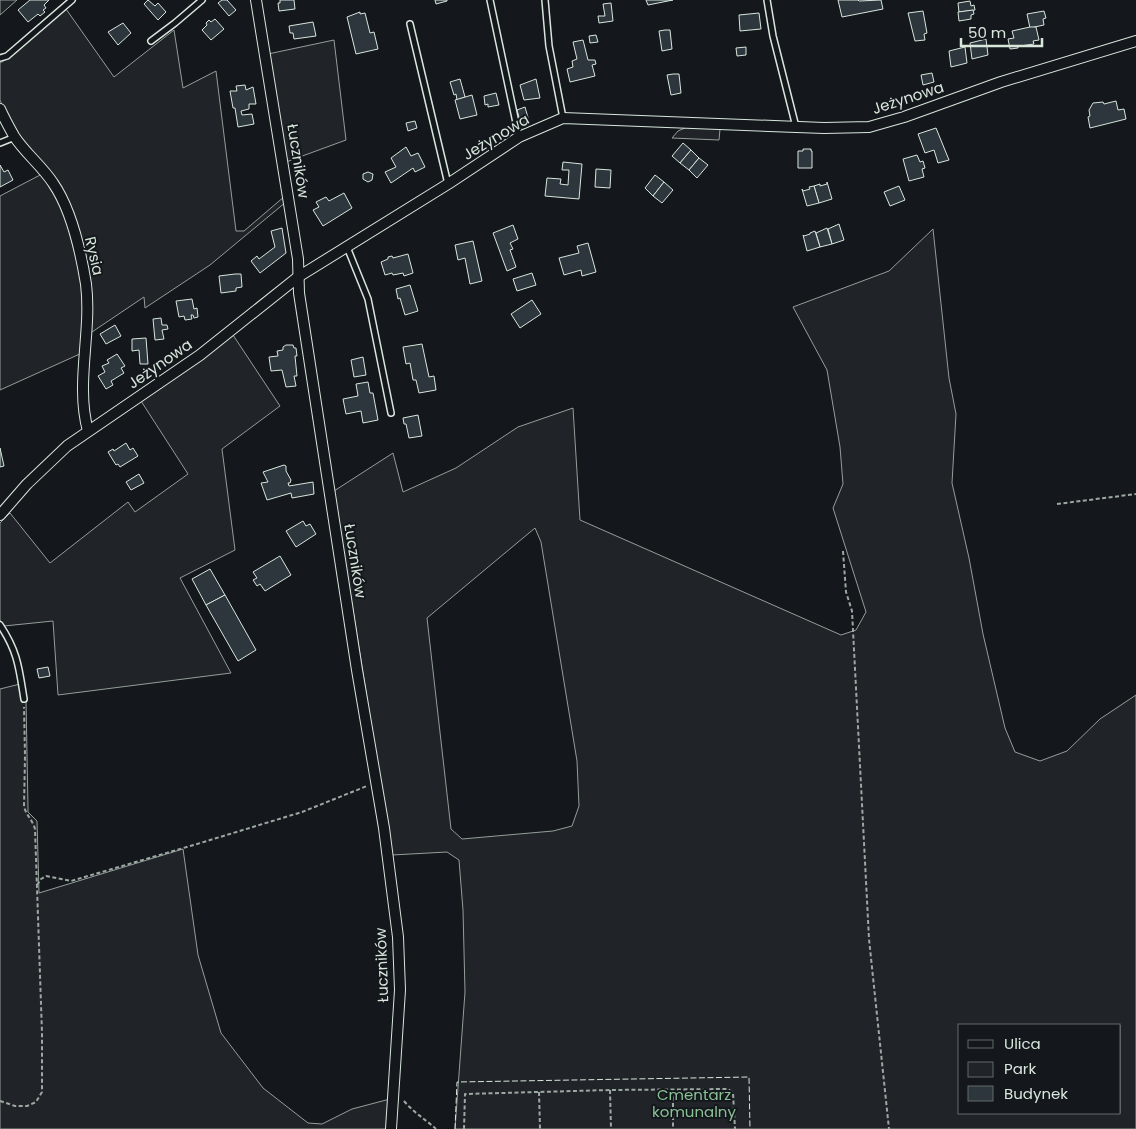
<svg xmlns="http://www.w3.org/2000/svg" width="1136" height="1129" font-family="Poppins,sans-serif">
<style>
.green{fill:#202428;stroke:#939e99;fill-rule:evenodd}
.building{fill:#2c363c;stroke:#d8e6dc}
.lines{fill:none;stroke-linecap:round;stroke-linejoin:round}
.lane-casing{stroke:#d8e6dc;stroke-width:8}
.street-casing{stroke:#d8e6dc;stroke-width:12}
.path{stroke:#9da8a2;stroke-width:2;stroke-dasharray:4 2.5;stroke-linecap:butt}
.lane{stroke:#14181c;stroke-width:5}
.street{stroke:#14181c;stroke-width:10}
.fence{stroke:#d8e6dc;stroke-width:1;stroke-dasharray:6 2.5;stroke-linecap:butt}
.labels{text-anchor:middle;stroke-width:4;stroke-linejoin:round;paint-order:stroke}
.street-label{font-size:15px;fill:#d8e6dc;stroke:#14181c}
.park-label{font-size:15px;fill:#8ac095;stroke:#14181c}
</style>
<rect width="100%" height="100%" fill="#14181c"/>
<g class="green">
<polygon points="0,0 17,0 0,15"/>
<polygon points="66,9 114,77 174,30 183,88 216,71 236,231 244,231 285,196 286,202 210,265 145,308 144,297 89,334 70,210 8,119 0,100 0,63 7,59"/>
<polygon points="334,40 346,140 286,162 268,54"/>
<polygon points="687,127 720,129 719,140 672,138 678,131"/>
<polygon points="42,174 64,212 83,284 82,353 0,390 0,196"/>
<path d="M933,229L949,378L956,414L952,483L969,558L983,634L1005,728L1015,752L1040,761L1067,751L1100,719L1136,695V1129H455L465,992L463,910L459,860L447,852L392,855L334,491L393,453L403,492L456,468L518,427L573,408L580,520L841,635L856,630L866,612L833,508L843,484L840,447L827,370L793,307L889,271ZM535,528L541,542L577,761L579,806L572,826L553,831L462,839L451,829L427,618ZM960,1025H1120V1113H960Z"/>
<polygon points="233,335 280,406 222,449 235,550 180,578 231,673 58,695 53,621 4,626 0,620 0,523 10,513 50,563 128,502 135,512 188,474 141,401"/>
<polygon points="24,683 26,700 28,808 28,812 37,821 39,893 183,849 198,955 221,1033 263,1088 308,1123 322,1124 352,1109 390,1099 388,1126 385,1129 0,1129 0,689"/>
</g>
<g class="building">
<polygon points="30,0 49,0 44,5 46,8 43,10 45,12 40,16 38,14 28,22 18,10"/>
<polygon points="148,0 155,6 158,3 166,12 158,20 144,4"/>
<polygon points="222,0 227,0 236,10 229,16 218,3"/>
<polygon points="280,0 294,0 295,9 279,11 278,3 280,3"/>
<polygon points="435,0 447,0 447,1 436,4"/>
<polygon points="646,0 673,0 648,5"/>
<polygon points="838,0 858,0 859,1 881,0 883,9 842,17"/>
<polygon points="970,1 971,6 974,5 975,10 959,12 958,3"/>
<polygon points="611,3 613,21 599,23 598,16 605,16 603,4"/>
<polygon points="973,10 974,14 971,15 971,19 959,21 958,12"/>
<polygon points="923,11 927,33 924,34 925,40 915,41 908,13"/>
<polygon points="1044,11 1046,18 1043,19 1044,25 1030,28 1027,14"/>
<polygon points="360,12 360,14 365,13 370,33 374,32 378,49 356,54 347,17"/>
<polygon points="759,13 761,29 740,31 739,15"/>
<polygon points="215,19 224,29 211,40 202,30 207,25 206,23 209,20 211,22"/>
<polygon points="313,22 316,36 294,39 293,33 290,33 289,26"/>
<polygon points="123,23 131,33 118,45 108,32"/>
<polygon points="1030,27 1036,27 1039,40 1033,41 1034,44 1020,46 1018,46 1018,48 1010,49 1008,39 1014,38 1012,31"/>
<polygon points="665,30 670,30 672,49 662,51 659,31"/>
<polygon points="596,35 598,42 590,43 589,36"/>
<polygon points="986,39 988,55 972,59 970,43"/>
<polygon points="583,40 588,60 595,60 596,64 592,65 595,76 570,82 567,69 573,67 572,61 577,59 573,42"/>
<polygon points="746,47 746,55 737,56 736,48"/>
<polygon points="965,47 967,63 951,67 949,51"/>
<polygon points="932,73 934,82 923,85 921,75"/>
<polygon points="673,74 679,74 681,93 671,95 667,75"/>
<polygon points="460,79 465,97 457,100 456,94 454,95 450,82"/>
<polygon points="536,79 540,98 524,100 520,85"/>
<polygon points="245,85 246,90 253,87 256,104 249,104 249,109 241,111 242,115 252,114 254,124 238,127 235,108 233,108 230,91 237,91 236,86"/>
<polygon points="496,93 499,105 488,107 488,104 485,105 484,96"/>
<polygon points="472,95 477,115 460,119 455,100"/>
<polygon points="1116,101 1118,110 1124,109 1126,119 1090,128 1088,117 1090,116 1089,110 1093,103 1103,102 1104,104"/>
<polygon points="525,107 529,121 521,124 517,110"/>
<polygon points="415,121 417,128 408,131 406,123"/>
<polygon points="936,128 949,160 938,163 934,150 925,153 918,134"/>
<polygon points="683,143 691,150 680,163 672,156"/>
<polygon points="406,147 411,156 418,153 425,167 415,172 413,168 391,183 385,172 396,167 391,158"/>
<polygon points="803,149 811,149 811,151 812,151 812,168 798,168 798,151 803,151"/>
<polygon points="691,150 699,158 689,170 680,163"/>
<polygon points="917,155 920,162 923,161 925,168 922,169 924,177 909,181 903,159"/>
<polygon points="699,158 708,165 697,178 689,170"/>
<polygon points="563,162 582,164 579,199 545,196 547,178 561,179 560,184 568,185 569,170 562,170"/>
<polygon points="0,165 4,172 8,170 13,180 0,187"/>
<polygon points="596,169 611,170 610,188 595,187"/>
<polygon points="368,172 373,174 372,180 368,182 363,179 363,174"/>
<polygon points="655,175 664,182 653,196 645,188"/>
<polygon points="664,182 673,190 662,203 653,196"/>
<polygon points="827,182 832,199 819,203 814,186 820,184 820,186 827,184"/>
<polygon points="814,186 819,203 807,206 802,189 803,191 810,189 809,187"/>
<polygon points="899,186 905,200 890,206 884,192"/>
<polygon points="344,193 352,208 323,226 313,210 319,207 316,202 326,197 329,201"/>
<polygon points="839,224 844,240 832,244 828,229"/>
<polygon points="513,225 518,239 510,243 513,249 510,250 516,267 507,271 493,233"/>
<polygon points="282,228 286,253 260,273 251,261 257,256 259,259 275,247 271,231"/>
<polygon points="827,228 832,244 820,247 816,233"/>
<polygon points="815,231 820,247 807,251 803,235 804,236 810,234 810,233"/>
<polygon points="473,241 482,281 470,284 465,258 458,260 455,245"/>
<polygon points="588,243 596,272 582,276 581,270 564,275 559,258 579,253 577,246"/>
<polygon points="408,254 413,273 404,276 403,273 393,275 392,273 385,275 381,262 388,259 388,257 392,256 393,258"/>
<polygon points="532,273 536,285 517,291 513,279"/>
<polygon points="235,274 241,274 242,287 236,288 236,291 221,293 219,276"/>
<polygon points="410,285 418,311 405,315 400,298 398,299 396,289"/>
<polygon points="192,299 194,309 197,308 198,317 194,318 193,315 191,315 192,319 185,320 184,316 179,317 176,301"/>
<polygon points="532,300 541,314 520,328 511,314"/>
<polygon points="161,318 162,325 167,325 168,329 162,330 164,339 155,340 153,319"/>
<polygon points="115,325 121,336 106,344 100,334"/>
<polygon points="146,338 148,364 140,364 139,350 132,351 132,339"/>
<polygon points="422,344 429,377 434,376 436,390 419,393 416,380 413,380 410,363 406,364 403,347"/>
<polygon points="286,345 293,345 294,348 296,348 297,356 295,356 297,376 294,376 296,386 286,387 282,370 271,371 269,357 278,356 277,351 283,350 283,347"/>
<polygon points="117,354 125,366 121,368 124,373 111,381 113,385 106,389 98,376 105,372 102,366 109,363 107,360"/>
<polygon points="363,357 366,375 354,377 351,360"/>
<polygon points="368,382 370,393 373,393 378,420 363,423 361,411 346,414 343,399 358,396 356,384"/>
<polygon points="418,415 422,436 409,438 406,424 404,424 403,418"/>
<polygon points="126,443 130,450 133,448 138,456 120,467 118,464 116,465 108,452 113,449 114,451"/>
<polygon points="0,448 4,466 0,467"/>
<polygon points="284,465 286,466 286,471 291,480 290,483 288,483 289,486 313,482 314,494 292,498 291,493 267,500 261,483 268,482 263,472"/>
<polygon points="139,474 144,483 131,490 126,482"/>
<polygon points="303,521 306,526 310,524 316,534 296,547 286,531"/>
<polygon points="280,556 291,575 265,591 260,584 257,586 253,580 257,578 253,572"/>
<polygon points="210,569 225,595 206,605 192,579"/>
<polygon points="225,595 256,650 238,661 206,605"/>
<polygon points="48,667 50,676 39,678 37,669"/>
</g>
<g class="lines">
<g class="lane-casing">
<g id="lane">
<polyline points="490,0 519,137"/>
<polyline points="545,0 549,46 563,118"/>
<polyline points="767,0 773,36 796,127"/>
<polyline points="410,24 448,184"/>
<polyline points="151,41 175,23 202,0"/>
<polyline points="0,58 7,56 72,0"/>
<polyline points="0,143 15,137"/>
<polyline points="347,247 368,299 391,413"/>
<path d="M0,625C18,652 19,668 24,699"/>
</g>
</g>
<g class="street-casing">
<g id="street">
<polyline points="256,0 298,259 299,293 357,670 384,828 398,937 400,990 391,1129"/>
<path d="M0,109C4,118 9,127 14,136C25,153 42,166 53,183C71,209 81,253 86,284C92,333 75,383 88,431"/>
<polyline points="0,515 27,484 67,446 200,355 298,277 448,184 519,137 563,118 824,128 869,127 904,117 1001,82 1136,41"/>
</g>
</g>
<g class="path">
<polyline points="1057,504 1136,494"/>
<polyline points="843,551 846,592 852,611 869,939 889,1129"/>
<polyline points="37,885 41,879 46,876 71,881 197,844 302,812 367,786"/>
<polyline points="610,1090 611,1129"/>
<polyline points="673,1090 673,1129"/>
<polyline points="539,1092 540,1129"/>
<path d="M0,1101L15,1106H27L36,1102L42,1092V1033L35,829C33,821 27,816 24,807L25,756L24,707"/>
<path d="M404,1101C413,1112 425,1119 436,1129"/>
<polyline points="464,1129 465,1094 610,1090 728,1089 733,1093 735,1129"/>
</g>
<use href="#lane" class="lane"/>
<use href="#street" class="street"/>
<polyline class="fence" points="455,1129 457,1082 749,1077 750,1129"/>
</g>
<g class="labels">
<g class="street-label">
<text transform="translate(908 98) rotate(-18)" y="5">Jeżynowa</text>
<text transform="translate(496 137) rotate(-31)" y="5">Jeżynowa</text>
<text transform="translate(298 161) rotate(81)" y="5">Łuczników</text>
<text transform="translate(94 256) rotate(77)" y="5">Rysia</text>
<text transform="translate(160 364) rotate(-35)" y="5">Jeżynowa</text>
<text transform="translate(355 561) rotate(81)" y="5">Łuczników</text>
<text transform="translate(382 965) rotate(-92)" y="5">Łuczników</text>
</g>
<g class="park-label">
<text x="694" y="1100">Cmentarz<tspan x="694" dy="17">komunalny</tspan></text>
</g>
</g>
<rect x="958" y="1024" width="162" height="90" fill="#14181c" stroke="#626a69"/>
<rect x="968" y="1040" width="25" height="8" fill="#14181c" stroke="#626a69"/>
<text x="1004" y="1049" font-size="15" fill="#d8e6dc">Ulica</text>
<rect x="968" y="1062" width="25" height="15" fill="#202428" stroke="#626a69"/>
<text x="1004" y="1074" font-size="15" fill="#d8e6dc">Park</text>
<rect x="968" y="1086" width="25" height="15" fill="#2c363c" stroke="#626a69"/>
<text x="1004" y="1099" font-size="15" fill="#d8e6dc">Budynek</text>
<path d="M961 38v8h81v-8" fill="none" stroke="#d8e6dc" stroke-width="2.5"/>
<text x="968" y="38" font-size="15" fill="#d8e6dc" stroke="#14181c" stroke-width="4" paint-order="stroke">50 m</text>
</svg>
